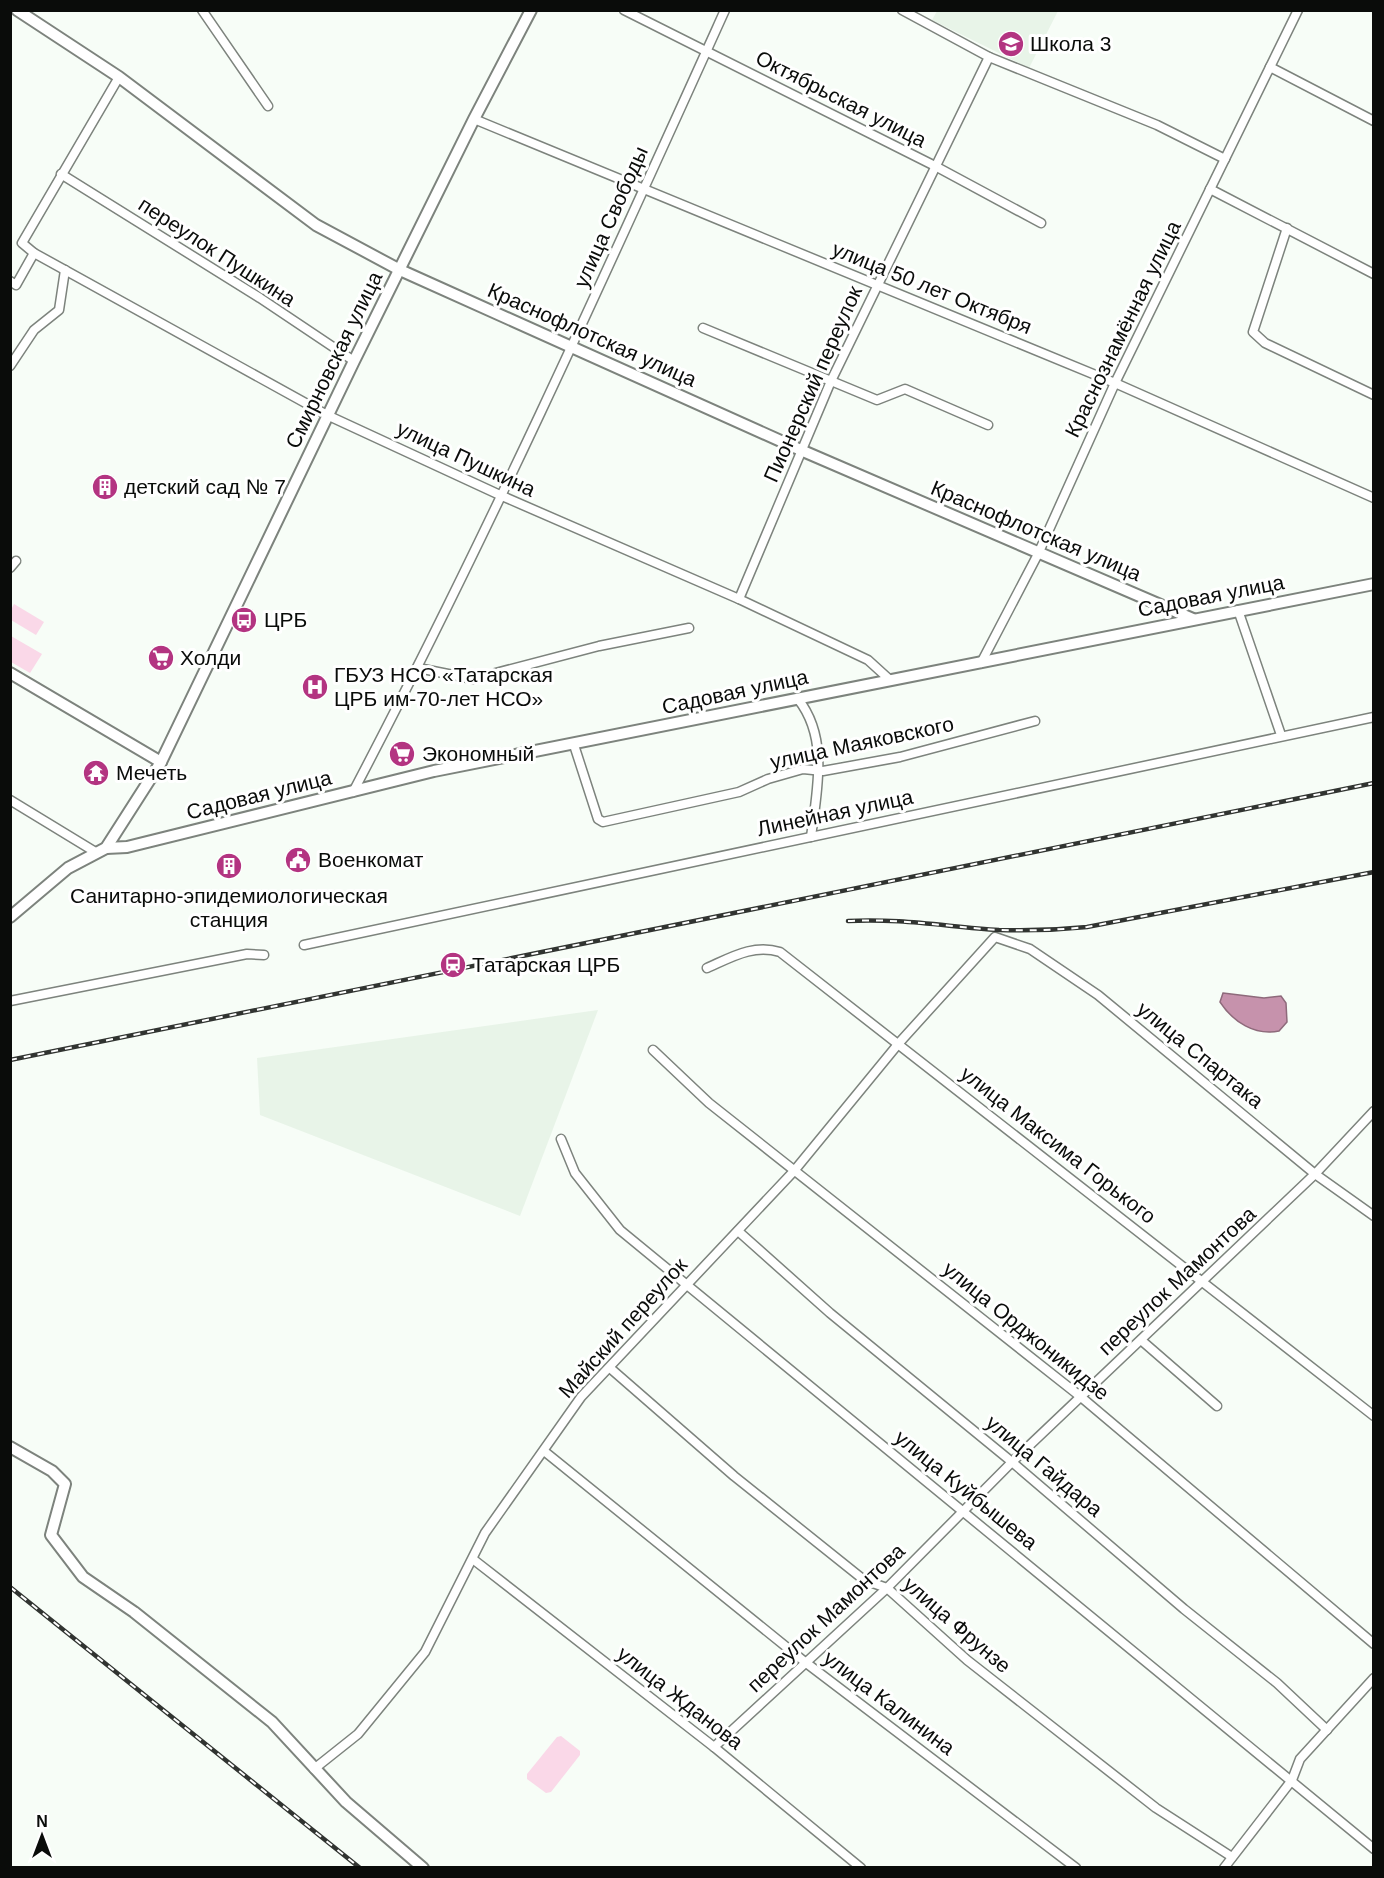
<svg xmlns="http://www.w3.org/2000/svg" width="1384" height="1878" font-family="Helvetica,sans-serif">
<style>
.built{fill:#e8f4e8}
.green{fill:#fad8e8}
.water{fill:#c692ac;stroke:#8e6a7b;stroke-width:1.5}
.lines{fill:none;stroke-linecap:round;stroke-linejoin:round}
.minor-casing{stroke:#7d837d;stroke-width:11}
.tertiary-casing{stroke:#7d837d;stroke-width:14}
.minor{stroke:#fff;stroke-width:8}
.tertiary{stroke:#fff;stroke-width:10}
.rail-casing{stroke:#313431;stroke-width:4.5}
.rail{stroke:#fff;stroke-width:2;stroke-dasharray:7;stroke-linecap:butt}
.labels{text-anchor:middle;stroke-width:6;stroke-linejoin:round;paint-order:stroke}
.poi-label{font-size:21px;fill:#0a0c0a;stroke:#fff;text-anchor:start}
.street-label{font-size:21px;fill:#0a0c0a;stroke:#fff}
</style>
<rect width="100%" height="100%" fill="#f7fdf7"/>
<g class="built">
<polygon points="937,11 937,10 1058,11 1029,68 932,20"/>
<polygon points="598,1010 520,1216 260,1115 257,1058"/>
</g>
<g class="green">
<polygon points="14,604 44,622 36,635 11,620 11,610"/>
<polygon points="11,636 42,654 30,673 11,662"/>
<polygon points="561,1736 580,1751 580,1755 551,1792 546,1793 527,1779 527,1774 557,1737"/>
</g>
<path class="water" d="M1223,993L1264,998L1281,996L1286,1003L1287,1022L1279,1031C1255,1036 1233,1022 1220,1002Z"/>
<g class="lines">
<g class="minor-casing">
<g id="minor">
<polyline points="202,10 268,106"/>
<polyline points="624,10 935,166 1041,223"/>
<polyline points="902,10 989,57 1157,125 1225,159"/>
<polyline points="1270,67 1374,121"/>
<polyline points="474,119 1115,383 1374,498"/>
<polyline points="61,174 260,298 354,361"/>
<polyline points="1210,189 1374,274"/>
<polyline points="1287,228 1253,332 1265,343 1374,395"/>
<polyline points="34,253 329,416 502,496 739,599 868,660 890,680"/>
<polyline points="10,281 16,285 34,253 22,243 119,77"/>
<polyline points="703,328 877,400 905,389 988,425"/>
<polyline points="10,366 34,330 59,310 65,270"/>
<polyline points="10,568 16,561"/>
<polyline points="739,599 831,381 989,57"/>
<polyline points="1238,610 1281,735"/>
<polyline points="981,663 1038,554 1115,383 1298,10"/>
<polyline points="418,668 473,679 599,646 689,628"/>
<path d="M798,699C829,738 817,790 811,837"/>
<polyline points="574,745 598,819 603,822 739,792 768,779 803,769 823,771 900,757 1035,721"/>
<path d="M353,792C487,537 606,273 725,10"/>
<polyline points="10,800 97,853"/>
<polyline points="304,945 1374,717"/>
<path d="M707,968C732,957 753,944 780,952L1374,1416"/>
<polyline points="10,1001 247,954 264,955"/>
<polyline points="653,1050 709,1103 1081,1397 1374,1644"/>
<polyline points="561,1139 575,1173 620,1230 1374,1849"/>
<polyline points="738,1231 830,1313 1012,1462 1184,1609 1277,1683 1327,1730"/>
<polyline points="1141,1340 1217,1406"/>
<polyline points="610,1368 734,1476 864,1580 887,1588 967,1660 1156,1808 1232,1857"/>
<polyline points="544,1451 805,1662 1076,1868"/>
<polyline points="474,1560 714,1747 861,1868"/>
<polyline points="714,1747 887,1588 1012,1462 1315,1174 1374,1111"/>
<polyline points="314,1769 358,1734 425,1652 485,1533 581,1397 794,1171 899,1043 995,937 1030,949 1098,995 1315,1174 1374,1216"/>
<polyline points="1224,1868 1292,1780 1300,1759 1374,1678"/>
</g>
</g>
<g class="tertiary-casing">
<g id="tertiary">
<polyline points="17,10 119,77 316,225 400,270 803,451 1193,619"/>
<polyline points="10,673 161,762"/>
<polyline points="106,848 127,847 434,771 1374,584"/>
<polyline points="10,917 68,868 106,848 161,762 354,361 474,119 531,10"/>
<polyline points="10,1447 52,1471 65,1484 51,1535 83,1577 134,1612 272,1722 346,1802 423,1868"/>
</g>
</g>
<use href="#minor" class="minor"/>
<use href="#tertiary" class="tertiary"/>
<g class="rail-casing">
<g id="rail">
<path d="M848,921C899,918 949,927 999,930C1029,931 1057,930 1087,927L1374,872"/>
<polyline points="10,1060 1374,783"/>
<polyline points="10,1587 360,1868"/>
</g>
</g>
<use href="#rail" class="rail"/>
</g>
<defs>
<g id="school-disc" transform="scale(1.35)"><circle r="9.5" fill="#b33481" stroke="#fff"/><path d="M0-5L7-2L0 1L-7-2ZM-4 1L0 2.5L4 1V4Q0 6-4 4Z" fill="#fff"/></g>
<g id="building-disc" transform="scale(1.35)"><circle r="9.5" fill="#b33481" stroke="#fff"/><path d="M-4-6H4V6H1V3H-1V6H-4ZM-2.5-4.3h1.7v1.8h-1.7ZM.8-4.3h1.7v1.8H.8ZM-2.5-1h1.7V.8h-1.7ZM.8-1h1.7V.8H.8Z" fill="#fff"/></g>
<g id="bus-disc" transform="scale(1.35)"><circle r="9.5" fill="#b33481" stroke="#fff"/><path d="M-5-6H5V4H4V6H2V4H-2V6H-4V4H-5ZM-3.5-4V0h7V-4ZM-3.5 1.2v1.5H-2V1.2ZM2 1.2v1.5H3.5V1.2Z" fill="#fff"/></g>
<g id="supermarket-disc" transform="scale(1.35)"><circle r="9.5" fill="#b33481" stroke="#fff"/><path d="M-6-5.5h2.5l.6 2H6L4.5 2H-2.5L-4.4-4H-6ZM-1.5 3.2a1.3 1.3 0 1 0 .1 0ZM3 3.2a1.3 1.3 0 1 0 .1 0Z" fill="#fff"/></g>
<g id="hospital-disc" transform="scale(1.35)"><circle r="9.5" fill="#b33481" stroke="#fff"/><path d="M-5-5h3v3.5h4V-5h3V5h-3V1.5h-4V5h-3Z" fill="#fff"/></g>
<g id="temple-disc" transform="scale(1.35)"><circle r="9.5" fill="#b33481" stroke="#fff"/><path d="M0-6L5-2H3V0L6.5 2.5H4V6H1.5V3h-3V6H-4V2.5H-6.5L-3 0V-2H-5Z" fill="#fff"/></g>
<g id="civic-disc" transform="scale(1.35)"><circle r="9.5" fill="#b33481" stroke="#fff"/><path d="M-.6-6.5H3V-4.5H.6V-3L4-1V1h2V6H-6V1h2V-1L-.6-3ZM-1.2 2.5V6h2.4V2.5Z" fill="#fff"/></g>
<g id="station-disc" transform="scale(1.35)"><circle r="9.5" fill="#b33481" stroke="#fff"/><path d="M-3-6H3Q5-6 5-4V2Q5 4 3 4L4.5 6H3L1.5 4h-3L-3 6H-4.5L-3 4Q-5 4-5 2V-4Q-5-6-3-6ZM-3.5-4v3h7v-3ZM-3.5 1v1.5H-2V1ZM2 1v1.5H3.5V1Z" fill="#fff"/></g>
</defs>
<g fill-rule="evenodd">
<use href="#school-disc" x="1011" y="44"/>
<use href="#building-disc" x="105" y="487"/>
<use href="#bus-disc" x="244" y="620"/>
<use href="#supermarket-disc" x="161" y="658"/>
<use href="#hospital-disc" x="315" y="687"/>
<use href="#supermarket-disc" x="402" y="754"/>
<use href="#temple-disc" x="96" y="773"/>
<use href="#civic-disc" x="298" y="860"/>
<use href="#building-disc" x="229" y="866"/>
<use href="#station-disc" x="453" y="965"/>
</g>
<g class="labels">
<g class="poi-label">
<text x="1030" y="51">Школа 3</text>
<text x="124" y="494">детский сад № 7</text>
<text x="264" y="627">ЦРБ</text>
<text x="180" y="665">Холди</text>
<text x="334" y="682">ГБУЗ НСО «Татарская<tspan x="334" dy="24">ЦРБ им-70-лет НСО»</tspan></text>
<text x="422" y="761">Экономный</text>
<text x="116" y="780">Мечеть</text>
<text x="318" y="867">Военкомат</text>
<text x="229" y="903" text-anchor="middle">Санитарно-эпидемиологическая<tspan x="229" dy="24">станция</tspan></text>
<text x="472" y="972">Татарская ЦРБ</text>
</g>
<g class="street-label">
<text transform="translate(841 99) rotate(27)" y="7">Октябрьская улица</text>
<text transform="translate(611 217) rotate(-66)" y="7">улица Свободы</text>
<text transform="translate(217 252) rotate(33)" y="7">переулок Пушкина</text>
<text transform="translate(932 288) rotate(22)" y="7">улица 50 лет Октября</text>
<text transform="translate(1123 329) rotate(-64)" y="7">Краснознамённая улица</text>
<text transform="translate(592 335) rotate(24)" y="7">Краснофлотская улица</text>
<text transform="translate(334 360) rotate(-64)" y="7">Смирновская улица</text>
<text transform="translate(813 384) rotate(-66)" y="7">Пионерский переулок</text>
<text transform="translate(466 459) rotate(25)" y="7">улица Пушкина</text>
<text transform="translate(1036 531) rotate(23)" y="7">Краснофлотская улица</text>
<text transform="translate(1211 596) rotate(-11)" y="7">Садовая улица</text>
<text transform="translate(735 692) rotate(-12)" y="7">Садовая улица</text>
<text transform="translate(862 743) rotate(-12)" y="7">улица Маяковского</text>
<text transform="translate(259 795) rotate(-14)" y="7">Садовая улица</text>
<text transform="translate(835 813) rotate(-12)" y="7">Линейная улица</text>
<text transform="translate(1200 1055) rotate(39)" y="7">улица Спартака</text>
<text transform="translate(1058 1145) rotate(38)" y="7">улица Максима Горького</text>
<text transform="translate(1177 1281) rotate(-43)" y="7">переулок Мамонтова</text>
<text transform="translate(623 1328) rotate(-48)" y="7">Майский переулок</text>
<text transform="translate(1026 1331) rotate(39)" y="7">улица Орджоникидзе</text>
<text transform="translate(1044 1466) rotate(40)" y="7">улица Гайдара</text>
<text transform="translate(966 1490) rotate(39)" y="7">улица Куйбышева</text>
<text transform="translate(826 1618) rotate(-43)" y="7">переулок Мамонтова</text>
<text transform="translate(957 1625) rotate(41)" y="7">улица Фрунзе</text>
<text transform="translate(680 1698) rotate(38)" y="7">улица Жданова</text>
<text transform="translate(889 1703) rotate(37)" y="7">улица Калинина</text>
</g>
</g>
<rect width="1384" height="1878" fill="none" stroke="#0a0c0a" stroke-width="24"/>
<g transform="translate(42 1836)" stroke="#ffffff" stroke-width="4.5" paint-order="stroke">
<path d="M0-4.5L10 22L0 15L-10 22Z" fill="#0a0c0a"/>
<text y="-9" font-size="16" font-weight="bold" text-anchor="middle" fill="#0a0c0a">N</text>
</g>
</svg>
